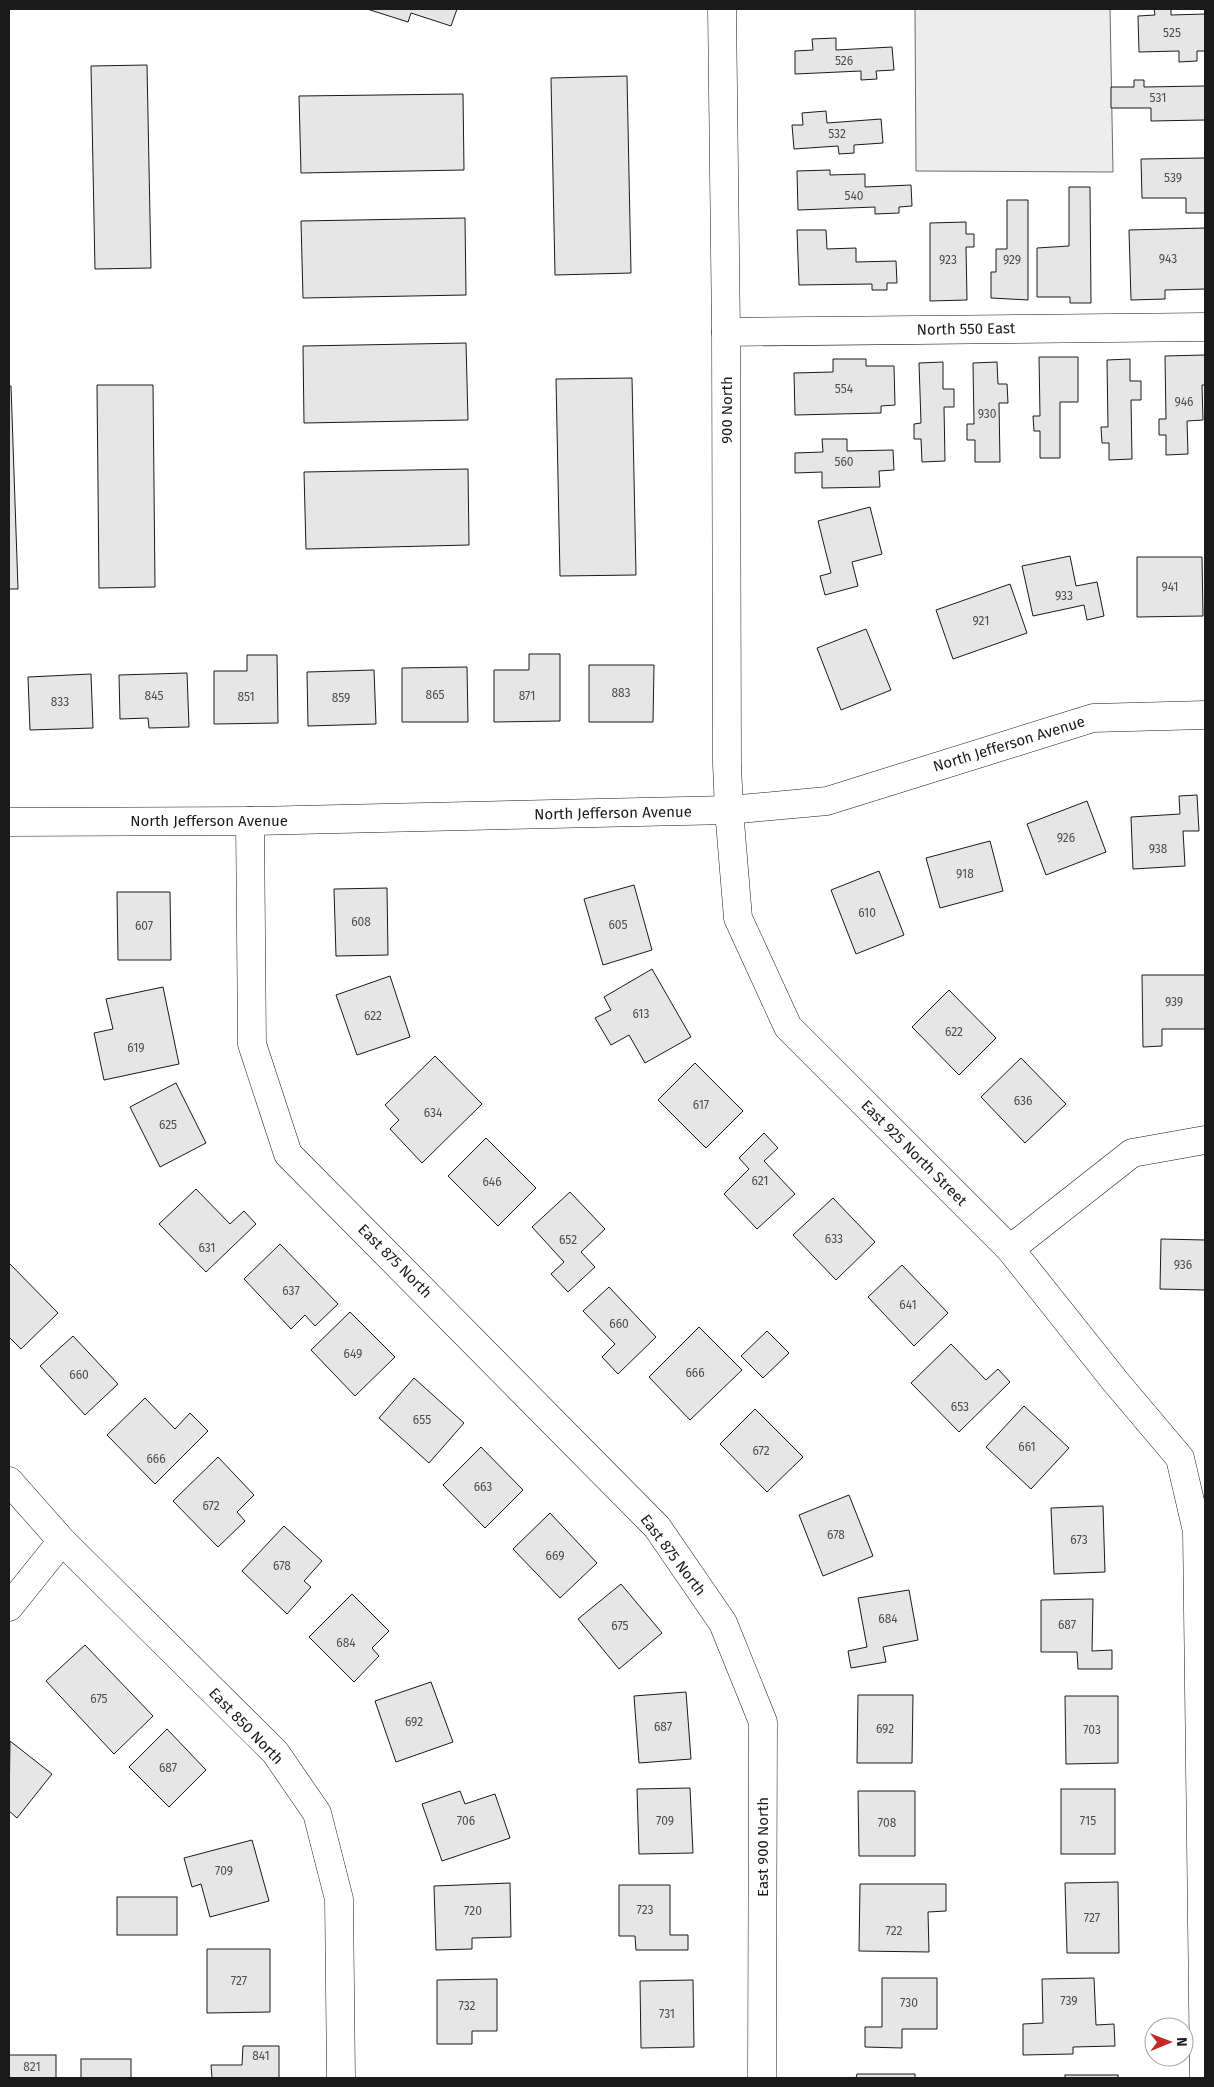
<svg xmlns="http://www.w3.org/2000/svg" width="1214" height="2087" font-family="'Fira Sans',sans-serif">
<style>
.built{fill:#ededed;stroke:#6a6a6a}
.building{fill:#e6e6e6;stroke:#1a1a1a}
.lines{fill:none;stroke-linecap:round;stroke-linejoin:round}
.street-casing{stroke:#1a1a1a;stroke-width:29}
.street{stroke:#fff;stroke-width:28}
.labels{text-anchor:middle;stroke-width:4;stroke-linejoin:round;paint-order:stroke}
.number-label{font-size:12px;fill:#4d4d4d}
.street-label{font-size:15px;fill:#1a1a1a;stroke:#fff}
</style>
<rect width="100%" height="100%" fill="#fff"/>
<polygon class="built" points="915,9 1110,9 1113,172 916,171"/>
<g class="building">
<polygon points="367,9 457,9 451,26 411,13 408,22"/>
<polygon points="1154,9 1171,9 1171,15 1205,14 1205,51 1197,51 1197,61 1179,62 1179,51 1139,52 1138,16 1155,15"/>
<polygon points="836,38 836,50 892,47 894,70 876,71 877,79 861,80 861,71 795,74 795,51 813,50 812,39"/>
<polygon points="147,65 151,268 95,269 91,66"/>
<polygon points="627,76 631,273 555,275 551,78"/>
<polygon points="1134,80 1144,80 1144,87 1205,86 1205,120 1151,121 1151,108 1111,108 1111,87 1134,87"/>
<polygon points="463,94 464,170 301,173 299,96"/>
<polygon points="826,111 827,123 881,119 883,143 854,145 854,153 839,154 838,146 794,149 792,125 803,125 802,113"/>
<polygon points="1205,158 1205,213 1186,213 1186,198 1142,198 1141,159"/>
<polygon points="830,170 830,175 865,174 865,187 911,185 912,206 899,207 899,213 875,214 875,207 798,210 797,171"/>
<polygon points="1069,187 1090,187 1091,303 1070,303 1070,297 1037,297 1037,248 1069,246"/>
<polygon points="1007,200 1028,200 1028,300 991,298 991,272 996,272 996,249 1007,249"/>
<polygon points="465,218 466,295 303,298 301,221"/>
<polygon points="966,222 966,234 974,234 974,247 966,247 967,300 930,301 930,223"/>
<polygon points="1205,228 1205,289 1165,290 1165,299 1131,300 1129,230"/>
<polygon points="797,230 826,230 827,249 856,248 856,262 896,261 897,283 887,283 887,290 872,290 872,284 799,285"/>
<polygon points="466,343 468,420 304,423 303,346"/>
<polygon points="1205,355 1205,385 1202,385 1203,420 1187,421 1188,454 1166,455 1166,435 1159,435 1159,419 1166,419 1165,356"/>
<polygon points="1039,357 1078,357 1078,402 1060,402 1060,458 1040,458 1040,431 1034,431 1033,416 1040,416"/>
<polygon points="833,359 866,359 866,366 894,366 895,405 881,406 881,413 795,415 794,373 833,372"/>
<polygon points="1130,359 1130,381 1141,381 1141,400 1131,400 1132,459 1109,460 1109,443 1102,443 1101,427 1108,427 1107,360"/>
<polygon points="943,362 943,389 954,389 954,407 944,407 945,461 922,462 921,439 914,439 914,424 921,423 919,363"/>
<polygon points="997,362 998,384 1007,384 1008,403 999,403 1000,462 975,462 975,440 967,440 967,424 974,424 973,363"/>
<polygon points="632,378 636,575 560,576 556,379"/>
<polygon points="97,385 153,385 155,587 99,588"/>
<polygon points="9,386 11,386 18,589 9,589"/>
<polygon points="822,439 847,439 847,451 893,450 894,470 879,471 880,487 822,488 822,472 795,473 795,453 823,452"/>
<polygon points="468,469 469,545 306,549 304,472"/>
<polygon points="870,507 882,554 852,562 858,586 825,595 820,576 831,573 818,521"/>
<polygon points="1070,556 1076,586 1097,582 1104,616 1087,620 1084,605 1033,616 1022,566"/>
<polygon points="1137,557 1202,557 1203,616 1137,617"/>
<polygon points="1010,584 1027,633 953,659 936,610"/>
<polygon points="866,629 891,690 841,710 817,648"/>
<polygon points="529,654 560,654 560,721 494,722 494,670 529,670"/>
<polygon points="247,655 277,655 278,723 214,724 214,671 247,671"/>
<polygon points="589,665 654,665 653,722 589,722"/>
<polygon points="467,667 468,722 402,722 402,668"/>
<polygon points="374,670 376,724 308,726 307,672"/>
<polygon points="187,673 189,727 149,728 148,718 120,719 119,675"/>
<polygon points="91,674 93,728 30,730 28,677"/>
<polygon points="1197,795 1199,831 1183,831 1185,866 1133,869 1131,817 1180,814 1179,796"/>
<polygon points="1087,801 1106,852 1046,875 1027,824"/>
<polygon points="990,841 1003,891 940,908 926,858"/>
<polygon points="879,871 904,935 856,954 831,890"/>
<polygon points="634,885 652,950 603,965 584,899"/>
<polygon points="387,888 388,955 336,956 334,889"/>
<polygon points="117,892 170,892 171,960 118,960"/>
<polygon points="652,969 691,1037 645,1063 629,1035 611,1045 595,1018 611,1010 604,997"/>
<polygon points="1142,975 1205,975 1205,1029 1162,1029 1162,1046 1143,1047"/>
<polygon points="390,976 410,1037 357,1055 336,995"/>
<polygon points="163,987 179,1064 104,1080 94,1033 113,1029 106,999"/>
<polygon points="949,990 996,1038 959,1075 912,1027"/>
<polygon points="435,1056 482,1104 422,1163 390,1129 399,1120 385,1105"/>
<polygon points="1021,1058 1066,1104 1025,1143 981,1097"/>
<polygon points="695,1063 743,1111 706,1148 658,1100"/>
<polygon points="176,1083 206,1143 160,1167 130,1107"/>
<polygon points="764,1133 778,1148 764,1161 795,1194 757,1229 724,1194 749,1169 739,1158"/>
<polygon points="486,1138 536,1188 498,1226 448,1176"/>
<polygon points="196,1189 230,1224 244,1211 256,1224 206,1272 159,1224"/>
<polygon points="570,1192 605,1229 581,1252 595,1267 568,1292 551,1274 564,1262 532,1227"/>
<polygon points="833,1198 875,1242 836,1280 793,1235"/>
<polygon points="1161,1239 1205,1240 1205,1290 1160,1289"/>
<polygon points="280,1244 338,1304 315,1326 305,1315 291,1329 244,1279"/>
<polygon points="10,1264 58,1313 21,1349 9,1337 9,1265"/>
<polygon points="902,1265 948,1313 914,1346 868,1297"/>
<polygon points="609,1287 656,1337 618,1374 602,1357 615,1344 583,1311"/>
<polygon points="350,1312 395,1357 355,1396 311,1350"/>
<polygon points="699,1327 742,1370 690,1420 649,1377"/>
<polygon points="767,1331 789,1353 763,1378 741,1356"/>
<polygon points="73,1336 118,1384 85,1415 40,1366"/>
<polygon points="951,1344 986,1380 998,1369 1010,1382 959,1432 911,1383"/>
<polygon points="414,1378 464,1423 429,1463 379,1418"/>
<polygon points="145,1398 175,1429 190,1413 208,1431 155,1484 107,1435"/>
<polygon points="1024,1406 1069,1448 1031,1489 986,1447"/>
<polygon points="755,1409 803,1457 767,1492 720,1444"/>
<polygon points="481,1447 523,1490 485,1528 443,1485"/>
<polygon points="218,1457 254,1495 237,1512 245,1521 218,1547 173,1501"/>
<polygon points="849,1495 873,1556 823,1576 799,1515"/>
<polygon points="1103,1506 1105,1572 1054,1574 1051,1508"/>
<polygon points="550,1513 597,1563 560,1598 513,1549"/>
<polygon points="284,1526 322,1561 304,1581 311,1587 287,1614 242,1571"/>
<polygon points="621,1584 662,1633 619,1669 578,1619"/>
<polygon points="909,1590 918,1640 883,1647 886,1662 851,1668 848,1651 867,1647 858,1598"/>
<polygon points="352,1594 389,1631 372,1648 379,1656 354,1682 309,1637"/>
<polygon points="1093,1599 1092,1651 1112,1650 1112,1669 1078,1669 1077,1652 1041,1652 1041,1600"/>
<polygon points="85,1645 153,1716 114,1754 46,1681"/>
<polygon points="431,1682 453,1742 396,1762 375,1701"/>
<polygon points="686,1692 691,1759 639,1763 634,1696"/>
<polygon points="858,1695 913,1695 912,1763 857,1763"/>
<polygon points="1065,1696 1118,1696 1118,1763 1066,1764"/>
<polygon points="167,1729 206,1770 169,1807 129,1767"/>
<polygon points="10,1741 52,1774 17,1818 9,1811"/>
<polygon points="690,1788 693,1853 639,1854 637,1789"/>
<rect x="1061" y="1789" width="54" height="65"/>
<polygon points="460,1791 465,1804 495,1794 510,1838 442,1861 422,1804"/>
<polygon points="858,1791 915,1791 915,1856 859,1856"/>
<polygon points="252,1840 269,1901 210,1917 201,1884 192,1887 184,1858"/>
<polygon points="1118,1882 1119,1953 1067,1953 1065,1883"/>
<polygon points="510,1883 511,1937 472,1938 472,1949 436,1950 434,1886"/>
<polygon points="860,1884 946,1884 946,1911 928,1912 929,1952 859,1951"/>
<polygon points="619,1885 670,1885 670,1935 688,1935 688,1950 636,1950 635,1936 619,1936"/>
<rect x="117" y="1897" width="60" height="38"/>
<polygon points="207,1949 270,1949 270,2012 207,2013"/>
<polygon points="882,1978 937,1978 937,2029 902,2029 902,2048 865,2047 865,2027 882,2027"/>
<polygon points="1094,1978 1096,2025 1114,2024 1115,2046 1073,2047 1073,2054 1023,2055 1023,2024 1043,2023 1042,1979"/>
<polygon points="497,1979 497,2031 472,2031 472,2044 437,2044 437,1980"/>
<polygon points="693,1980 694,2047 641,2048 640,1981"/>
<polygon points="243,2046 279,2046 279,2078 212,2078 211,2065 242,2065"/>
<rect x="9" y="2055" width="47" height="23"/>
<rect x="81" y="2059" width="50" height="19"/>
<polygon points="857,2074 915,2074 915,2078 856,2078"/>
<rect x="1065" y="2075" width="53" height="3"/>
</g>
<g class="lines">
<g class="street-casing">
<g id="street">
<polyline points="722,9 726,332 727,764 729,810 738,918 788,1027 1010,1249 1115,1381 1180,1458 1197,1531 1204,2078"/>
<polyline points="726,332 1205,327"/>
<polyline points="250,821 252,1044 288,1154 657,1527 723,1623 763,1722 762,2078"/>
<polyline points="9,822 250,821 729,810 827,801 1093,718 1205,715"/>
<polyline points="1010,1249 1132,1153 1205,1140"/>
<polyline points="9,1481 62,1541 275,1752 317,1813 339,1899 341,2078"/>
<polyline points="9,1607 62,1541"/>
</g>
</g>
<use href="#street" class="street"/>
</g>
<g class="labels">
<g class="number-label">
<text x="1172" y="37">525</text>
<text x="844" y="65">526</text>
<text x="1158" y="102">531</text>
<text x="837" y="138">532</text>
<text x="1173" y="182">539</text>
<text x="854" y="200">540</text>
<text x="1168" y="263">943</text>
<text x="948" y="264">923</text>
<text x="1012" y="264">929</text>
<text x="844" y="393">554</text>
<text x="1184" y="406">946</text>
<text x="987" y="418">930</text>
<text x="844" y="466">560</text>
<text x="1170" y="591">941</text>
<text x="1064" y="600">933</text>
<text x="981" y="625">921</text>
<text x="621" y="697">883</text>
<text x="435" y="699">865</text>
<text x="154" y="700">845</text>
<text x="527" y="700">871</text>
<text x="246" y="701">851</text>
<text x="341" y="702">859</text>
<text x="60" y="706">833</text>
<text x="1066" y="842">926</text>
<text x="1158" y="853">938</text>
<text x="965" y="878">918</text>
<text x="867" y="917">610</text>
<text x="361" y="926">608</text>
<text x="618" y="929">605</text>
<text x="144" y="930">607</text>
<text x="1174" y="1006">939</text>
<text x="641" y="1018">613</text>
<text x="373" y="1020">622</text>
<text x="954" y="1036">622</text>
<text x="136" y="1052">619</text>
<text x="1023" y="1105">636</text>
<text x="701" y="1109">617</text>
<text x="433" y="1117">634</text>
<text x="168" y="1129">625</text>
<text x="760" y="1185">621</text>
<text x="492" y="1186">646</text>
<text x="834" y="1243">633</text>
<text x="568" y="1244">652</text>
<text x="207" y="1252">631</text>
<text x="1183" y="1269">936</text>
<text x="291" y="1295">637</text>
<text x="908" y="1309">641</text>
<text x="619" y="1328">660</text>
<text x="353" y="1358">649</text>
<text x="695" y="1377">666</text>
<text x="79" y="1379">660</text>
<text x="960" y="1411">653</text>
<text x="422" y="1424">655</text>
<text x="1027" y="1451">661</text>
<text x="761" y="1455">672</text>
<text x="156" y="1463">666</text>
<text x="483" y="1491">663</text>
<text x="211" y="1510">672</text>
<text x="836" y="1539">678</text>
<text x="1079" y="1544">673</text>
<text x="555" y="1560">669</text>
<text x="282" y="1570">678</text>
<text x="888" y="1623">684</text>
<text x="1067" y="1629">687</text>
<text x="620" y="1630">675</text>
<text x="346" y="1647">684</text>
<text x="99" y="1703">675</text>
<text x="414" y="1726">692</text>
<text x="663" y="1731">687</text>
<text x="885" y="1733">692</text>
<text x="1092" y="1734">703</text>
<text x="168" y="1772">687</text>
<text x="466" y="1825">706</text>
<text x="665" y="1825">709</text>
<text x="1088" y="1825">715</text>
<text x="887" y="1827">708</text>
<text x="224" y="1875">709</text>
<text x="645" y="1914">723</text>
<text x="473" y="1915">720</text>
<text x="1092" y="1922">727</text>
<text x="894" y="1935">722</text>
<text x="239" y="1985">727</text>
<text x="1069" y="2005">739</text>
<text x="909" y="2007">730</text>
<text x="467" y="2010">732</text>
<text x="667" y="2018">731</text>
<text x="261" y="2060">841</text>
<text x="32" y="2071">821</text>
</g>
<g class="street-label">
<text transform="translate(966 329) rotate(-1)" y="5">North 550 East</text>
<text transform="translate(727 410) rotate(-90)" y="5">900 North</text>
<text transform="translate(1009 744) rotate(-17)" y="5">North Jefferson Avenue</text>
<text transform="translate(613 813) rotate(-1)" y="5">North Jefferson Avenue</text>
<text x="209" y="826">North Jefferson Avenue</text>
<text transform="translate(914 1153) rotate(45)" y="5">East 925 North Street</text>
<text transform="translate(395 1261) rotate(45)" y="5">East 875 North</text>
<text transform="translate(673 1555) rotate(53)" y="5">East 875 North</text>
<text transform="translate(246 1726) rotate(46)" y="5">East 850 North</text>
<text transform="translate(763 1847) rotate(-90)" y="5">East 900 North</text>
</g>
</g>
<rect width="1214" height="2087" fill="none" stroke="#1a1a1a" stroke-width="20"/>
<g transform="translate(1169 2042) rotate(89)"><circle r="24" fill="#ffffff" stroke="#a3a3a3"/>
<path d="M0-4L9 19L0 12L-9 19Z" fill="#c62828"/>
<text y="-8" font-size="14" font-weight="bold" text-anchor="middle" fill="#1a1a1a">N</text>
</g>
</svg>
